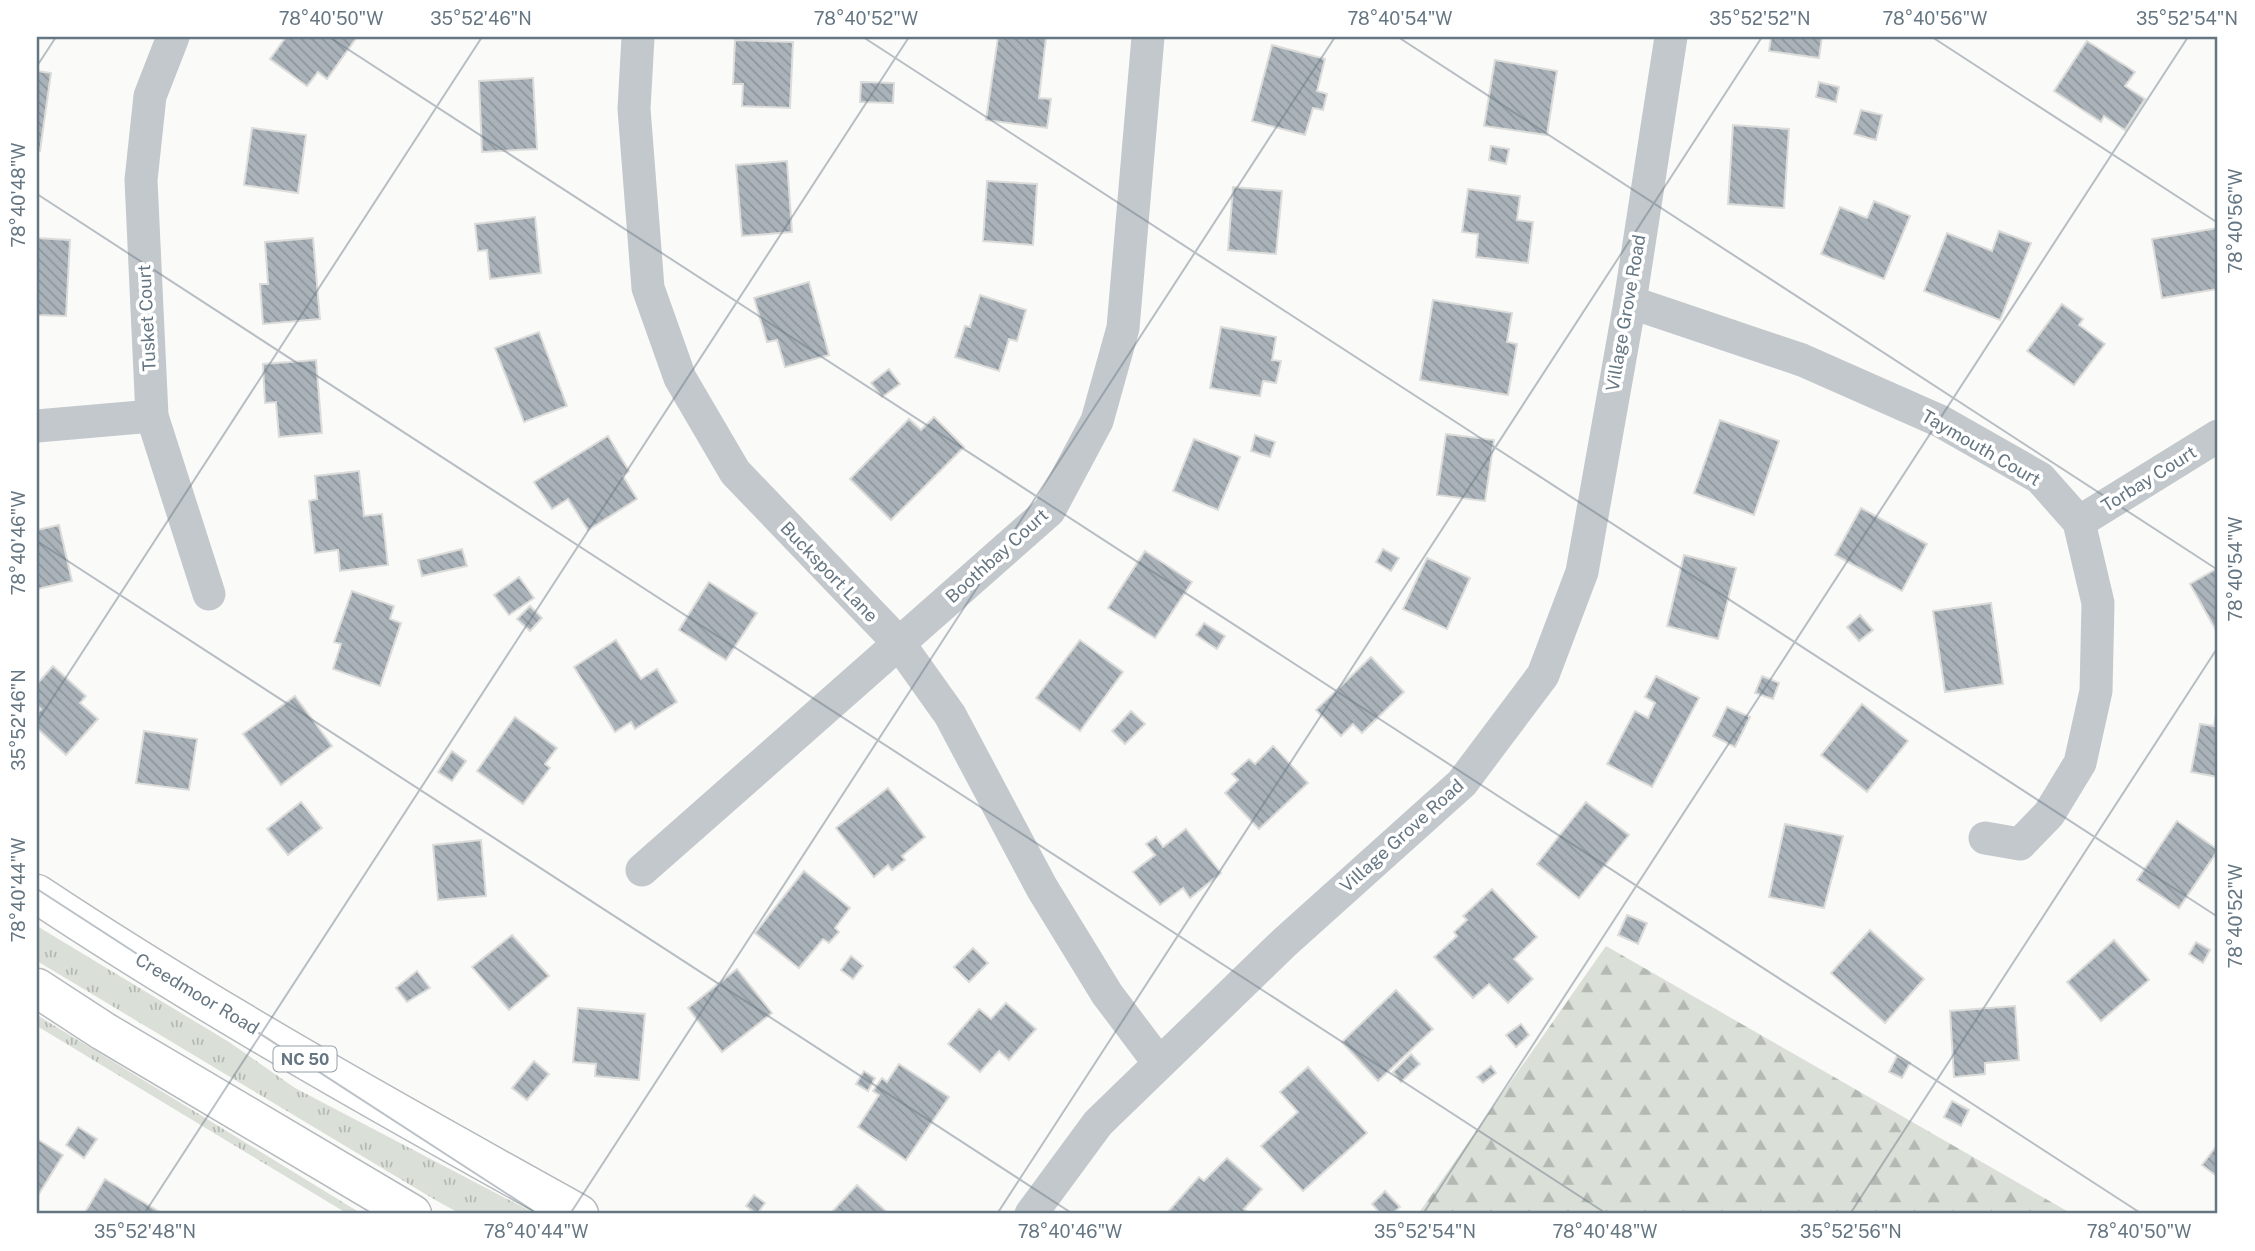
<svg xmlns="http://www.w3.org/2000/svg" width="2255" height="1251" font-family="'Public Sans',sans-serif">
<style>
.grass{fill:url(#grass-tufts)}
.forest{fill:url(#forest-firs)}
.building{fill:url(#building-back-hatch);stroke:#dcdcda;stroke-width:2}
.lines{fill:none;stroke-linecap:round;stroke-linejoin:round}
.primary-casing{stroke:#b5babe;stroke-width:41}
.street{stroke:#c3c8cc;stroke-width:33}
.primary{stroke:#fff;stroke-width:38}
.ticks{fill:none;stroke:#657683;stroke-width:2;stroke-opacity:0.45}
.labels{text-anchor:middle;stroke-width:7;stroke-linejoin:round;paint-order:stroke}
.shield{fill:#fff;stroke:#939fa8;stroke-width:2}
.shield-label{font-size:16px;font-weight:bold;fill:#657683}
.street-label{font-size:18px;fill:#657683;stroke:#fff}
.neatline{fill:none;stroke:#657683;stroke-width:2.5}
.ticks-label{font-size:18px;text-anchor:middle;fill:#657683}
</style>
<defs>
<pattern id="grass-tufts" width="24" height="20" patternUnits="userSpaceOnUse" patternTransform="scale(1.75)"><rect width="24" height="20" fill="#dadfd7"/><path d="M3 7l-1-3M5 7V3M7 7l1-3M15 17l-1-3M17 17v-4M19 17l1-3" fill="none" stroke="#b4b9b4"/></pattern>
<pattern id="forest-firs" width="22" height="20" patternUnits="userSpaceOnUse" patternTransform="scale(1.75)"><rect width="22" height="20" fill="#dadfd7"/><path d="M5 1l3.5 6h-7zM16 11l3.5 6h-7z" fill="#b4b9b4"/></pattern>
<pattern id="building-back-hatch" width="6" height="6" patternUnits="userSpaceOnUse" patternTransform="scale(1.75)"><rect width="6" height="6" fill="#aab3b9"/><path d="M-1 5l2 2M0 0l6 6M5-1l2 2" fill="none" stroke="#8e969c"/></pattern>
</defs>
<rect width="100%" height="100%" fill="#fafaf8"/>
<g class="grass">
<polygon points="37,926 229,1042 295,1088 536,1214 461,1214 437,1201 37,961"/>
<polygon points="37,1015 362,1214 348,1214 37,1026"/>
</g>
<polygon class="forest" points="1606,946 2067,1211 2065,1214 1418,1214"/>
<g class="building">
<polygon points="286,37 357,37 327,79 318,72 307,86 270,59"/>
<polygon points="998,37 1046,38 1039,98 1051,99 1047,128 986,120"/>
<polygon points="1771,37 1822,37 1819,58 1769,51"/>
<polygon points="735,40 793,42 790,108 742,106 743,84 733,84"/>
<polygon points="2087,41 2135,72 2125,86 2145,99 2125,130 2104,116 2101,122 2054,91"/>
<polygon points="1272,45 1325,59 1317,91 1327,94 1323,110 1313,108 1305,135 1252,121"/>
<polygon points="1495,60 1557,71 1547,135 1484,126"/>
<polygon points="37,71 51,73 40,151 37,151"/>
<polygon points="533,78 537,149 482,152 479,81"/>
<polygon points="861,82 894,83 893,103 860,102"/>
<polygon points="1819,82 1839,87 1836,102 1816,97"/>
<polygon points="1861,110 1882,115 1876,140 1854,134"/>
<polygon points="1733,125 1789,129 1784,208 1728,204"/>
<polygon points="252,128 306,135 298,193 244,185"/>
<polygon points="1491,146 1509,149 1506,164 1489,160"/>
<polygon points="787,161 792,232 742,236 736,165"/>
<polygon points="987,181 1037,184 1033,245 983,241"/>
<polygon points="1233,187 1282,191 1276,254 1228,250"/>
<polygon points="1468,189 1520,196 1517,220 1533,222 1528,263 1476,257 1478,234 1462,232"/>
<polygon points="1874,201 1910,216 1884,279 1821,254 1840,207 1867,218"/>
<polygon points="535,217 541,273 490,279 487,250 478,251 475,224"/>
<polygon points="2218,228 2218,289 2162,298 2152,239"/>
<polygon points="1999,231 2031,243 2000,320 1924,291 1947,233 1992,251"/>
<polygon points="37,238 70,240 66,316 37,315"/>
<polygon points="313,238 320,319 263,324 260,284 268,284 265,242"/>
<polygon points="809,282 829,355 785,367 777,340 767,342 754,298"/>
<polygon points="980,295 1026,310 1017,341 1009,339 999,371 955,357 965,326 970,327"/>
<polygon points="1433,300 1512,313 1507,342 1517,344 1508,395 1420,380"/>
<polygon points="2062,304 2083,319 2079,325 2105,344 2074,385 2027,351"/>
<polygon points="1221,327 1276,337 1272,360 1281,361 1276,383 1263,381 1260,396 1210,388"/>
<polygon points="539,332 567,406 524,422 495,348"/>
<polygon points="316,360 322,433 279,437 276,402 265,403 263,364"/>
<polygon points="889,369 900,384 882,397 871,383"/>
<polygon points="934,417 964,447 891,520 850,479 909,419 921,430"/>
<polygon points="1720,420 1779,441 1754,515 1694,493"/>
<polygon points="1446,434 1494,440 1485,501 1437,495"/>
<polygon points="1255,435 1275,442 1270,457 1251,451"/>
<polygon points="608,436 629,471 623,476 637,499 588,530 568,499 552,509 534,482"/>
<polygon points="1194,439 1240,457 1218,510 1173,491"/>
<polygon points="359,471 364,516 382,514 388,565 340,571 338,550 315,553 309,501 317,499 315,476"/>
<polygon points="1861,508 1927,544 1902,591 1835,555"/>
<polygon points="59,525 72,581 37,589 37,530"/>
<polygon points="462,549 467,566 422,576 418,560"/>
<polygon points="1383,549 1399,558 1391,571 1376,562"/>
<polygon points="1145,551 1192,582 1155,638 1108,608"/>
<polygon points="1684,555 1736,568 1718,639 1667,626"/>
<polygon points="1427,558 1470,578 1447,629 1403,609"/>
<polygon points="2218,568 2218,631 2217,632 2190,584"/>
<polygon points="519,577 534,598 509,615 494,595"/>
<polygon points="709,582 757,613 726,660 679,630"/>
<polygon points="352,591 394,606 390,619 401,623 380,686 333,669 341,644 334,642"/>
<polygon points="1991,603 2003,684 1945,692 1933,611"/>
<polygon points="530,606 542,618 530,631 517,619"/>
<polygon points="1860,615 1873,630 1859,641 1847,627"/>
<polygon points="1204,623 1225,636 1217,649 1196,635"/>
<polygon points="616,640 641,679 657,669 677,702 635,729 631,722 615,732 574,667"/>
<polygon points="1080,640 1123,672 1080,731 1036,698"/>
<polygon points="1371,657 1404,692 1362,733 1353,724 1341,736 1316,710"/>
<polygon points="53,666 86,696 80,703 98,719 66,755 37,728 37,714 41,709 37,705 37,684"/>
<polygon points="1656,676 1699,698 1652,787 1607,764 1635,711 1648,718 1655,703 1645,697"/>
<polygon points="1762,676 1779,683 1773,699 1755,693"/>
<polygon points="295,696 332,746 281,785 243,734"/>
<polygon points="2218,703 2218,777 2191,772 2200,724 2214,726"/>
<polygon points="1862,704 1908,741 1867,792 1821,755"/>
<polygon points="1727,707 1750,717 1735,747 1713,736"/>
<polygon points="1131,711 1145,724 1125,744 1112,731"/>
<polygon points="515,717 557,748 545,764 550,768 523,804 477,771"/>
<polygon points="144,731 197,739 189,790 136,783"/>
<polygon points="1273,746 1308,783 1259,829 1225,793 1238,780 1232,774 1249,759 1255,764"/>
<polygon points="452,751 466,761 452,781 438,772"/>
<polygon points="888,788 925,837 902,856 905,860 892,870 888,865 874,877 836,828"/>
<polygon points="301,802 322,828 288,855 267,829"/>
<polygon points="1586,802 1629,835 1579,898 1537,864"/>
<polygon points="2177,821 2218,850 2179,908 2137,880"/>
<polygon points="1785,824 1843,836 1824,908 1769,897"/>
<polygon points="1186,829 1221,873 1190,898 1183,888 1160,905 1133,872 1155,855 1146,844 1156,837 1163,847"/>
<polygon points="481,840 486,896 438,900 433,845"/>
<polygon points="804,871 850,908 835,928 839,932 829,943 823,939 799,968 755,933"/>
<polygon points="1492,889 1537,937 1514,959 1533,979 1508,1003 1489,984 1473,998 1434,957 1457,936 1454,932 1467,920 1463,916"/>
<polygon points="1627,915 1647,923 1638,944 1618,935"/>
<polygon points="1870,930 1924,979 1885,1023 1831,973"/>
<polygon points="512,935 549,976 509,1010 472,967"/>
<polygon points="2114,940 2149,980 2101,1021 2067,982"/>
<polygon points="2196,942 2210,950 2203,963 2189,954"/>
<polygon points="973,948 988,963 969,982 954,967"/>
<polygon points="851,956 863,966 853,979 841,970"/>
<polygon points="737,969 772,1013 722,1052 688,1008"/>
<polygon points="417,971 430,988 407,1002 396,988"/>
<polygon points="1396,990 1433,1029 1378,1081 1342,1042"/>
<polygon points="1006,1003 1036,1029 1009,1060 999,1051 980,1072 948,1044 979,1009 991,1019"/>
<polygon points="2015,1006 2019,1060 1985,1063 1985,1074 1954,1077 1950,1011"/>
<polygon points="578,1008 645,1014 639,1080 595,1076 596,1064 573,1062"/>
<polygon points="1521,1024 1529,1035 1516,1047 1506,1035"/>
<polygon points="1411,1054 1420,1064 1401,1082 1393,1072"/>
<polygon points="1897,1056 1910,1063 1902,1078 1889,1072"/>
<polygon points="534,1061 549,1074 527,1100 512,1088"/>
<polygon points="899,1064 949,1097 906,1160 858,1127 879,1095 873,1091 882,1078 887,1082"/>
<polygon points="1491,1066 1496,1073 1483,1083 1477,1077"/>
<polygon points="1308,1067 1367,1133 1303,1191 1261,1146 1298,1112 1280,1092"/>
<polygon points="864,1071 875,1078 868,1091 856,1084"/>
<polygon points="1952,1101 1969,1110 1961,1126 1944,1117"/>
<polygon points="78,1127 97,1139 84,1158 66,1145"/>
<polygon points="37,1139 63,1155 37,1197"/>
<polygon points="2218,1144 2218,1177 2202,1165"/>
<polygon points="1227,1158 1262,1189 1244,1209 1250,1214 1166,1214 1199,1177 1204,1181"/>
<polygon points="105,1179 163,1214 84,1214"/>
<polygon points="857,1185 889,1214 830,1214"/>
<polygon points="1385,1191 1400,1207 1392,1214 1381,1214 1372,1204"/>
<polygon points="754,1195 765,1203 757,1214 746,1206"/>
</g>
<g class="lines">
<g class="primary-casing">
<g id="primary">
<path d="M37,894C212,1010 395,1112 579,1214"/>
<polyline points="37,988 103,1031 412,1214"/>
</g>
</g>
<g class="street">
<polyline points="173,37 150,96 141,180 152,416 209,594"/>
<polyline points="638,37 634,109 648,288 680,378 735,472 898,642 950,715 1042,888 1107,994 1159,1063"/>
<polyline points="1630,302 1802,360 1940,421 2040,478 2079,522 2098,603 2096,691 2080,763 2049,814 2020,844 1985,838"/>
<polyline points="37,426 152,416"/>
<polyline points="2079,522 2218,436"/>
<polyline points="642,870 1049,511 1097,421 1123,328 1148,37"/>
<polyline points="1031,1214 1098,1123 1285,942 1462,783 1543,675 1582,572 1630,302 1671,37"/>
</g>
<use href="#primary" class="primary"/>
</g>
<path class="ticks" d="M329,37L2142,1214M863,37L2218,917M1398,37L2218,570M1932,37L2218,223M37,66L56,37M37,194L1607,1214M37,541L1073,1214M37,722L482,37M37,889L538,1214M144,1214L909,37M570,1214L1335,37M997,1214L1762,37M1423,1214L2188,37M1850,1214L2218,647"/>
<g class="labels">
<rect class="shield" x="273.5" y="1046.5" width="63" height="25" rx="5"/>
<g class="shield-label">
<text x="305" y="1065">NC 50</text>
</g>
<g class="street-label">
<text transform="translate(1626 313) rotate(-80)" y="6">Village Grove Road</text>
<text transform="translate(147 318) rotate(-93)" y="6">Tusket Court</text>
<text transform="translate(1981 448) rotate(30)" y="6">Taymouth Court</text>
<text transform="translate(2149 479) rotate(-32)" y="6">Torbay Court</text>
<text transform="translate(997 556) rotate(-42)" y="6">Boothbay Court</text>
<text transform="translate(829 572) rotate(46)" y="6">Bucksport Lane</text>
<text transform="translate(1402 836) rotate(-42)" y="6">Village Grove Road</text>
<text transform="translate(197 994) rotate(31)" y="6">Creedmoor Road</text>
</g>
</g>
<rect width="2255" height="1251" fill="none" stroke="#ffffff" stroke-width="77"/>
<rect x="38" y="38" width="2178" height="1174" class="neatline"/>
<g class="ticks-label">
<text x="331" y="25">78°40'50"W</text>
<text x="481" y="25">35°52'46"N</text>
<text x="866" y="25">78°40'52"W</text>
<text x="1400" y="25">78°40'54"W</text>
<text x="1760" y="25">35°52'52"N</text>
<text x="1935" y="25">78°40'56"W</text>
<text x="2187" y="25">35°52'54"N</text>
<text transform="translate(19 195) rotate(-90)" y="6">78°40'48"W</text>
<text transform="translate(2236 221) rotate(-90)" y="6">78°40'56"W</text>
<text transform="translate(19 543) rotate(-90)" y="6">78°40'46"W</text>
<text transform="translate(2236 569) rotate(-90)" y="6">78°40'54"W</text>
<text transform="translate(19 720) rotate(-90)" y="6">35°52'46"N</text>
<text transform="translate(19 890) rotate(-90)" y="6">78°40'44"W</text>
<text transform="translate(2236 916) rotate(-90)" y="6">78°40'52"W</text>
<text x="145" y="1238">35°52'48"N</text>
<text x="536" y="1238">78°40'44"W</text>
<text x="1070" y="1238">78°40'46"W</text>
<text x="1425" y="1238">35°52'54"N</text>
<text x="1605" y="1238">78°40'48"W</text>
<text x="1851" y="1238">35°52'56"N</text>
<text x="2139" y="1238">78°40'50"W</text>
</g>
</svg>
